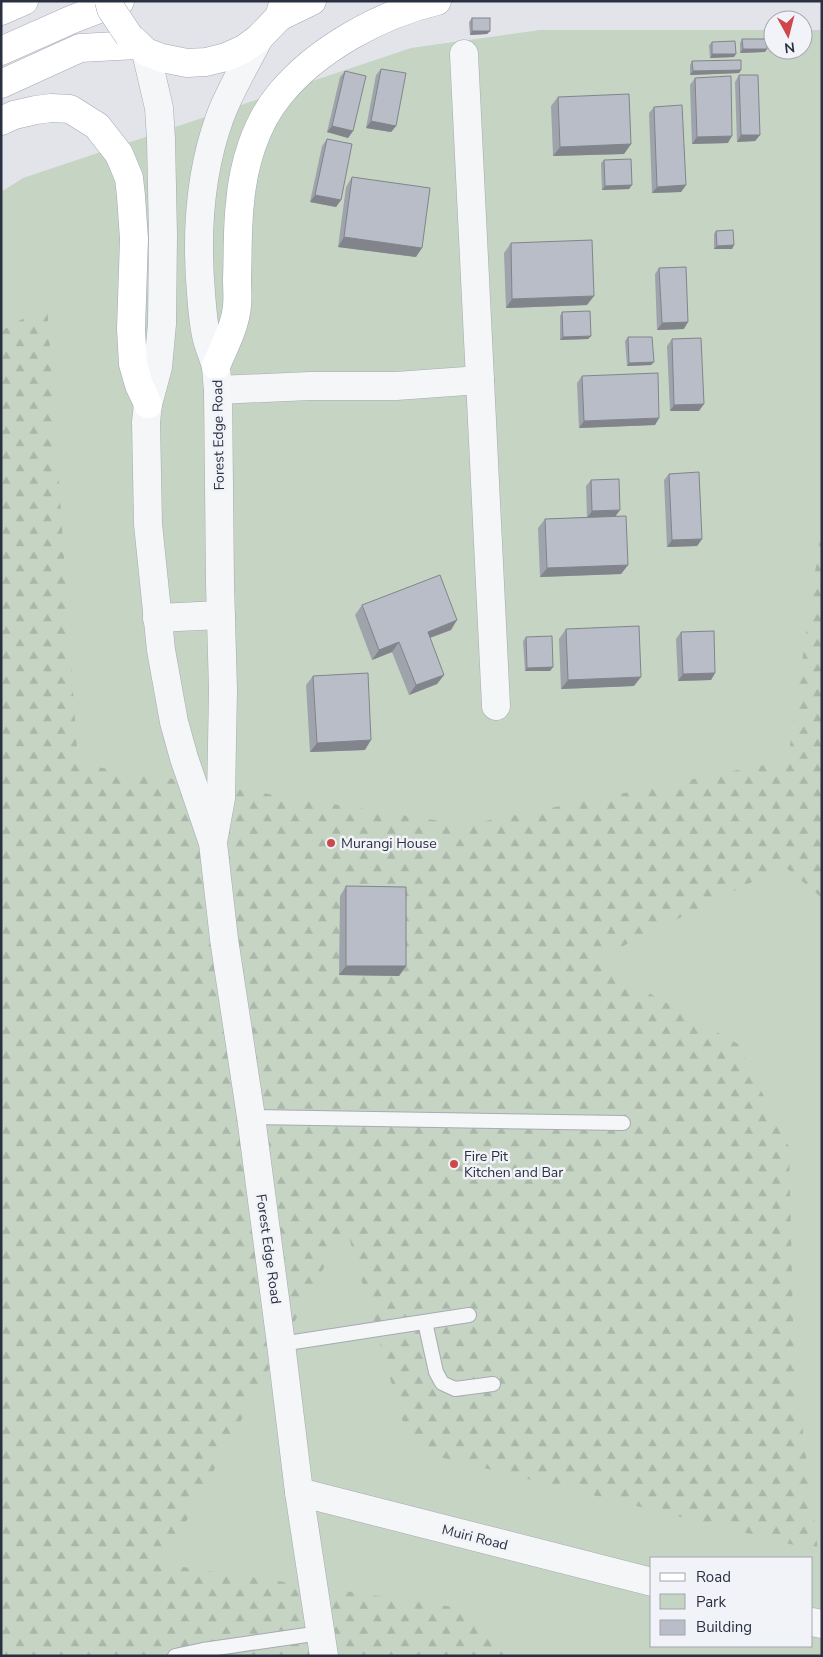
<svg xmlns="http://www.w3.org/2000/svg" width="823" height="1657" font-family="'Nunito Sans',sans-serif">
<style>
.green{fill:#c5d4c3;fill-rule:evenodd}
.forest{fill:url(#forest-firs)}
.lines{fill:none;stroke-linecap:round;stroke-linejoin:round}
.lane-casing{stroke:#a7aab4;stroke-width:16}
.street-casing{stroke:#a7aab4;stroke-width:29}
.secondary-casing{stroke:#a7aab4;stroke-width:29}
.primary-casing{stroke:#a1a7b6;stroke-width:29}
.lane{stroke:#f5f6f8;stroke-width:14}
.street{stroke:#f5f6f8;stroke-width:28}
.secondary{stroke:#fff;stroke-width:28}
.primary{stroke:#fff;stroke-width:28}
.primary-bridge-casing{stroke:#a1a7b6;stroke-width:29;stroke-linecap:butt}
.primary-bridge{stroke:#fff;stroke-width:28}
.wall{fill:#9fa3ab}
.shaded-wall{fill:#82848b}
.building{fill:#b9bdc7;stroke:#82848b}
.poi-dot{fill:#ce484b;stroke:#f2f3f8;stroke-width:2}
.labels{text-anchor:middle;stroke-width:5;stroke-linejoin:round;paint-order:stroke}
.street-label{font-size:14px;fill:#2a3042;stroke:#f2f3f8}
.poi-label{font-size:14px;fill:#2a3042;stroke:#f2f3f8;text-anchor:start}
</style>
<defs>
<pattern id="forest-firs" width="22" height="20" patternUnits="userSpaceOnUse" patternTransform="scale(1.25)"><rect width="22" height="20" fill="#c5d4c3"/><path d="M5 1l3.5 6h-7zM16 11l3.5 6h-7z" fill="#a9b6a9"/></pattern>
</defs>
<rect width="100%" height="100%" fill="#e2e4ea"/>
<path class="green" d="M540,30H773V50H803V30H822V1656H1V192L23,178L411,48ZM652,1558H812V1646H652Z"/>
<polygon class="forest" points="47,305 78,764 466,825 788,760 822,523 822,898 784,866 593,961 738,1044 789,1147 794,1361 818,1551 411,1450 346,1227 163,1564 473,1610 511,1656 1,1656 1,331"/>
<g class="lines">
<g class="lane-casing">
<g id="lane">
<polyline points="251,1117 623,1123"/>
<polyline points="425,1322 436,1372 442,1383 455,1389 493,1384"/>
<polyline points="281,1344 469,1315"/>
<polyline points="175,1656 203,1650 320,1633"/>
</g>
</g>
<g class="street-casing">
<g id="street">
<polyline points="146,52 159,108 161,139 163,235 162,324 158,367 148,404 146,422 148,524 161,650 174,722 184,758 213,843 224,939 251,1117 281,1344 299,1492 324,1656"/>
<polyline points="480,380 496,706"/>
<polyline points="218,390 310,386 396,386 480,380 464,54"/>
<polyline points="157,618 221,615"/>
<path d="M213,842L221,798L223,690L220,584L218,390C217,383 217,375 216,368C214,357 208,346 206,335C203,321 202,307 201,293C196,235 200,172 220,117C230,90 246,64 259,38"/>
<polyline points="299,1492 652,1582"/>
<polyline points="812,1622 822,1624"/>
</g>
</g>
<g class="secondary-casing">
<g id="secondary">
<polyline points="1,11 24,1"/>
<polyline points="1,51 73,19 120,1"/>
</g>
</g>
<g class="primary-casing">
<g id="primary">
<polyline points="279,17 312,1"/>
<polyline points="129,36 146,52 162,58 187,63 206,62 226,57 244,49 259,38 279,17 284,1"/>
<polyline points="1,84 80,48 137,45"/>
<polyline points="1,121 14,115 36,110 51,108 70,109 97,126 119,154 129,178 131,196 134,239 131,329 133,364 139,385 148,404"/>
<path d="M216,366C224,347 235,327 237,306C238,297 237,288 237,279C238,254 237,228 240,203C243,166 255,124 280,94C317,49 381,14 437,1"/>
</g>
</g>
<use href="#lane" class="lane"/>
<use href="#street" class="street"/>
<use href="#secondary" class="secondary"/>
<use href="#primary" class="primary"/>
<g class="primary-bridge-casing">
<polyline id="primary-bridge" points="109,1 111,9 129,36"/>
</g>
<use href="#primary-bridge" class="primary-bridge"/>
</g>
<g class="wall">
<polygon points="472,18 490,31 487,34 470,35 469,22"/>
<polygon points="742,39 765,52 740,53 740,43"/>
<polygon points="712,42 734,57 710,58 709,45"/>
<polygon points="692,61 741,70 739,73 690,75 690,65"/>
<polygon points="381,69 396,126 391,132 366,128 376,75"/>
<polygon points="345,71 353,131 348,138 327,132 340,77"/>
<polygon points="739,75 760,135 755,141 737,142 735,82"/>
<polygon points="695,78 728,143 692,144 690,85"/>
<polygon points="558,97 631,144 624,154 553,156 551,106"/>
<polygon points="654,107 686,185 681,192 652,193 649,113"/>
<polygon points="327,139 341,200 336,207 310,202 322,146"/>
<polygon points="604,160 629,189 602,190 601,163"/>
<polygon points="352,177 416,257 338,247 346,187"/>
<polygon points="716,231 734,245 732,249 714,249 714,234"/>
<polygon points="511,243 587,305 506,308 504,253"/>
<polygon points="659,268 684,329 657,330 655,274"/>
<polygon points="562,312 591,336 588,339 560,340 560,316"/>
<polygon points="628,337 654,362 651,365 627,366 625,341"/>
<polygon points="672,339 699,411 670,411 667,346"/>
<polygon points="582,376 659,418 655,425 579,428 577,383"/>
<polygon points="669,474 702,539 697,546 667,547 664,480"/>
<polygon points="591,480 616,516 628,565 621,574 540,577 538,528 545,519 587,517 586,486"/>
<polygon points="362,605 451,630 430,638 444,675 437,684 409,695 392,652 372,660 355,615"/>
<polygon points="566,629 634,686 561,689 559,639"/>
<polygon points="681,632 715,673 711,680 678,681 676,639"/>
<polygon points="526,637 553,667 550,671 525,671 523,641"/>
<polygon points="313,676 365,750 310,752 306,685"/>
<polygon points="346,886 406,966 399,976 339,975 340,896"/>
</g>
<g class="shaded-wall">
<polygon points="472,31 490,31 487,34 470,35"/>
<polygon points="743,49 767,49 765,52 740,53"/>
<polygon points="712,54 736,54 734,57 710,58"/>
<polygon points="741,70 739,73 690,75 693,71"/>
<polygon points="371,121 396,126 391,132 366,128"/>
<polygon points="332,126 353,131 348,138 327,132"/>
<polygon points="741,135 760,135 755,141 737,142"/>
<polygon points="732,136 728,143 692,144 697,137"/>
<polygon points="631,144 624,154 553,156 560,147"/>
<polygon points="632,185 629,189 602,190 605,186"/>
<polygon points="686,185 681,192 652,193 657,187"/>
<polygon points="315,195 341,200 336,207 310,202"/>
<polygon points="344,237 422,248 416,257 338,247"/>
<polygon points="734,245 732,249 714,249 717,246"/>
<polygon points="594,296 587,305 506,308 512,299"/>
<polygon points="688,322 684,329 657,330 662,323"/>
<polygon points="591,336 588,339 560,340 563,337"/>
<polygon points="654,362 651,365 627,366 629,363"/>
<polygon points="704,404 699,411 670,411 674,405"/>
<polygon points="659,418 655,425 579,428 584,421"/>
<polygon points="620,510 615,517 587,518 592,511"/>
<polygon points="702,539 697,546 667,547 672,540"/>
<polygon points="628,565 621,574 540,577 547,568"/>
<polygon points="457,620 451,630 421,641 428,632"/>
<polygon points="399,642 392,652 372,660 379,650"/>
<polygon points="553,667 550,671 525,671 527,668"/>
<polygon points="715,673 711,680 678,681 683,674"/>
<polygon points="444,675 437,684 409,695 416,685"/>
<polygon points="641,677 634,686 561,689 568,680"/>
<polygon points="371,740 365,750 310,752 317,743"/>
<polygon points="346,966 406,966 399,976 339,975"/>
</g>
<g class="building">
<rect x="472" y="18" width="18" height="13"/>
<polygon points="742,39 767,39 767,49 743,49"/>
<polygon points="735,41 736,54 712,54 712,42"/>
<polygon points="741,60 741,70 693,71 692,61"/>
<polygon points="381,69 406,73 396,126 371,121"/>
<polygon points="345,71 366,76 353,131 332,126"/>
<polygon points="739,75 758,75 760,135 741,135"/>
<polygon points="731,76 732,136 697,137 695,78"/>
<polygon points="629,94 631,144 560,147 558,97"/>
<polygon points="682,105 686,185 657,187 654,107"/>
<polygon points="327,139 352,144 341,200 315,195"/>
<polygon points="631,159 632,185 605,186 604,160"/>
<polygon points="352,177 430,188 422,248 344,237"/>
<polygon points="733,230 734,245 717,246 716,231"/>
<polygon points="592,240 594,296 512,299 511,243"/>
<polygon points="686,267 688,322 662,323 659,268"/>
<polygon points="590,311 591,336 563,337 562,312"/>
<polygon points="628,337 652,337 654,362 629,363"/>
<polygon points="701,338 704,404 674,405 672,339"/>
<polygon points="658,373 659,418 584,421 582,376"/>
<polygon points="699,472 702,539 672,540 669,474"/>
<polygon points="619,479 620,510 592,511 591,480"/>
<polygon points="626,516 628,565 547,568 545,519"/>
<polygon points="440,575 457,620 428,632 444,675 416,685 399,642 379,650 362,605"/>
<polygon points="639,626 641,677 568,680 566,629"/>
<polygon points="714,631 715,673 683,674 681,632"/>
<polygon points="552,636 553,667 527,668 526,637"/>
<polygon points="368,673 371,740 317,743 313,676"/>
<polygon points="346,886 406,887 406,966 346,966"/>
</g>
<g class="poi-dot">
<circle cx="331" cy="843" r="5"/>
<circle cx="454" cy="1164" r="5"/>
</g>
<g class="labels">
<g class="street-label">
<text transform="translate(218 435) rotate(-91)" y="5">Forest Edge Road</text>
<text transform="translate(269 1249) rotate(82)" y="5">Forest Edge Road</text>
<text transform="translate(475 1537) rotate(14)" y="5">Muiri Road</text>
</g>
<g class="poi-label">
<text x="341" y="848">Murangi House</text>
<text x="464" y="1161">Fire Pit<tspan x="464" dy="16">Kitchen and Bar</tspan></text>
</g>
</g>
<rect width="823" height="1657" fill="none" stroke="#2a3042" stroke-width="5"/>
<rect x="650" y="1557" width="162" height="90" fill="#f2f3f8" stroke="#a2a5af"/>
<rect x="660" y="1573" width="25" height="8" fill="#ffffff" stroke="#a2a5af"/>
<text x="696" y="1582" font-size="15" fill="#2a3042">Road</text>
<rect x="660" y="1594" width="25" height="15" fill="#c5d4c3" stroke="#a2a5af"/>
<text x="696" y="1607" font-size="15" fill="#2a3042">Park</text>
<rect x="660" y="1620" width="25" height="15" fill="#b9bdc7" stroke="#a2a5af"/>
<text x="696" y="1632" font-size="15" fill="#2a3042">Building</text>
<g transform="translate(788 35) rotate(173)"><circle r="24" fill="#f2f3f8" stroke="#a2a5af"/>
<path d="M0-4L9 19L0 12L-9 19Z" fill="#ce484b"/>
<text y="-8" font-size="14" font-weight="bold" text-anchor="middle" fill="#2a3042">N</text>
</g>
</svg>
